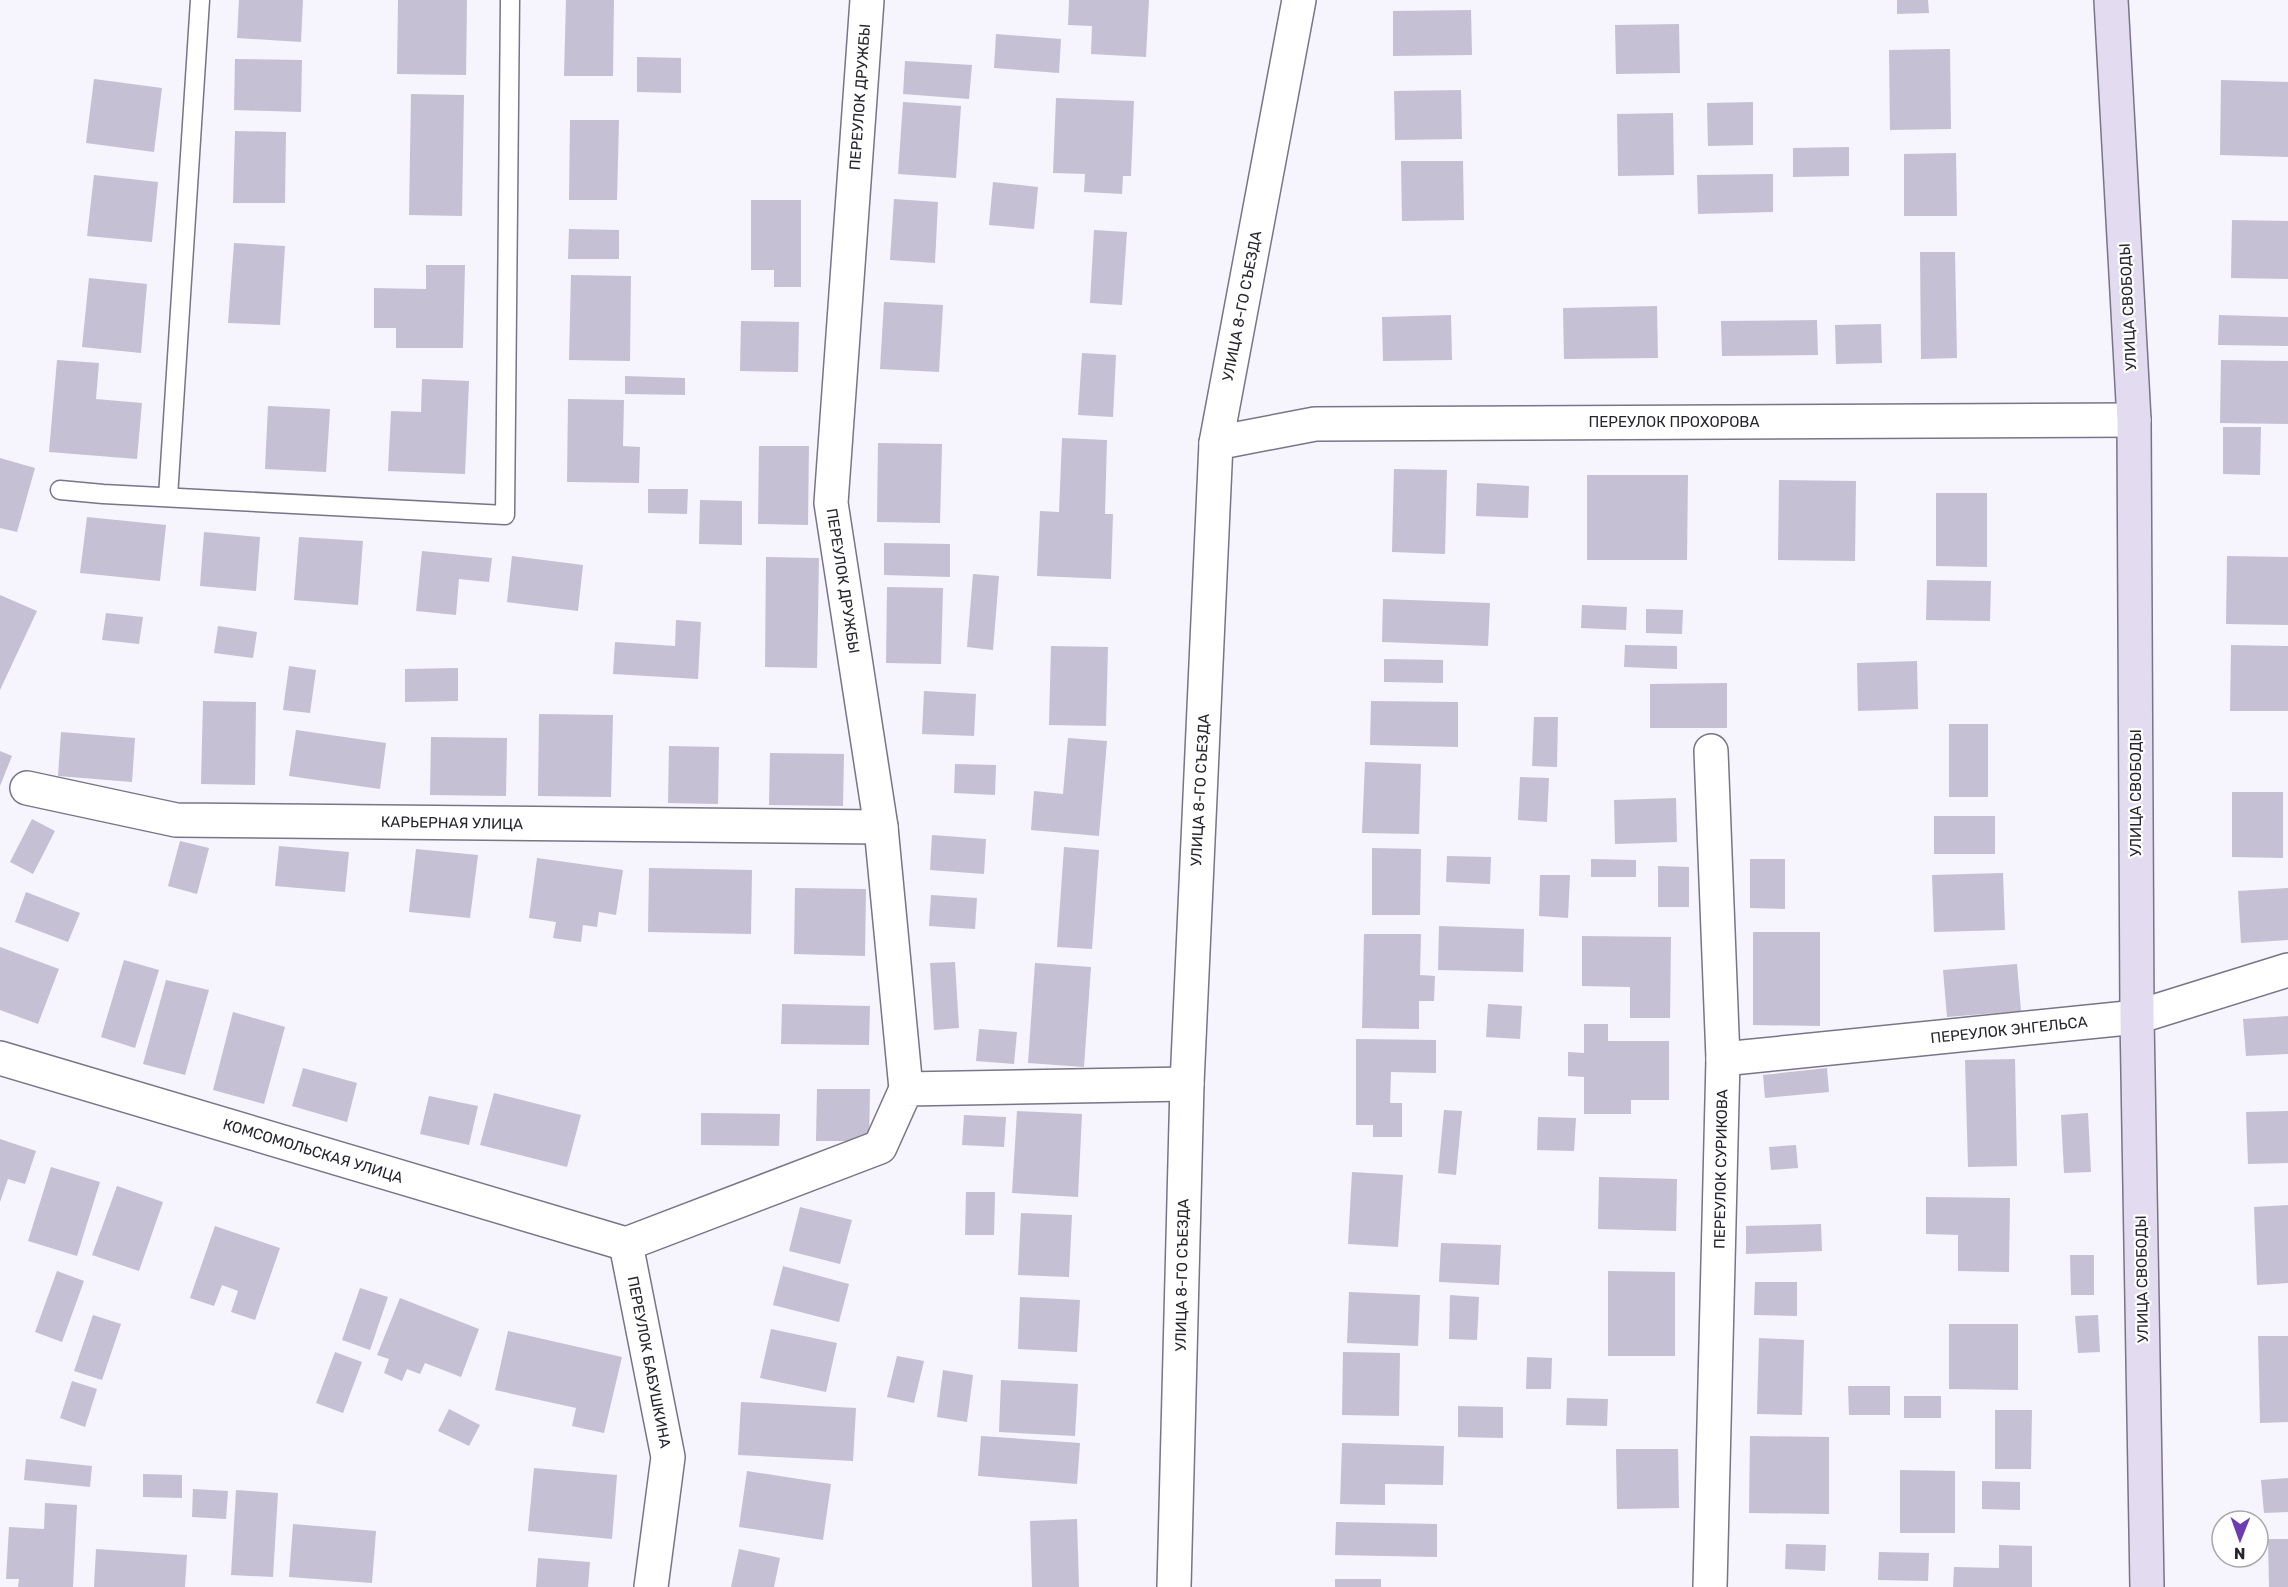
<svg xmlns="http://www.w3.org/2000/svg" width="2288" height="1587" font-family="Rubik,sans-serif">
<style>
.building{fill:#c6c0d5}
.lines{fill:none;stroke-linecap:round;stroke-linejoin:round}
.lane-casing{stroke:#797487;stroke-width:21}
.street-casing{stroke:#797487;stroke-width:36}
.secondary-casing{stroke:#797487;stroke-width:36}
.lane{stroke:#fff;stroke-width:18}
.street{stroke:#fff;stroke-width:33}
.secondary{stroke:#e3dcf1;stroke-width:33}
.labels{text-anchor:middle;stroke-width:4.5;stroke-linejoin:round;paint-order:stroke}
.street-label{font-size:15px;fill:#27252d;stroke:#fff}
</style>
<rect width="100%" height="100%" fill="#f6f4fc"/>
<g class="building">
<polygon points="239,0 303,0 301,42 237,38"/>
<polygon points="398,0 467,0 466,75 397,74"/>
<polygon points="566,0 614,0 613,76 564,76"/>
<polygon points="1069,0 1149,0 1146,57 1091,54 1092,26 1068,25"/>
<polygon points="1897,0 1928,0 1929,13 1897,14"/>
<polygon points="1471,10 1472,55 1393,56 1393,11"/>
<polygon points="1679,24 1680,73 1616,74 1615,25"/>
<polygon points="996,34 1061,39 1059,73 994,68"/>
<polygon points="1950,49 1951,129 1890,130 1889,50"/>
<polygon points="637,57 681,58 681,93 637,92"/>
<polygon points="235,59 302,60 301,112 234,110"/>
<polygon points="905,61 972,65 969,99 903,94"/>
<polygon points="94,79 162,88 154,152 86,143"/>
<polygon points="2221,80 2288,82 2288,157 2220,155"/>
<polygon points="1461,90 1462,139 1395,140 1394,91"/>
<polygon points="411,94 464,95 462,216 409,215"/>
<polygon points="1056,98 1134,101 1131,176 1123,176 1122,194 1084,192 1085,174 1053,173"/>
<polygon points="903,102 961,106 956,178 898,174"/>
<polygon points="1753,102 1753,145 1708,146 1707,103"/>
<polygon points="1673,113 1674,175 1618,176 1617,114"/>
<polygon points="570,120 619,120 617,200 569,200"/>
<polygon points="235,131 286,132 285,203 233,203"/>
<polygon points="1849,147 1849,176 1793,177 1793,148"/>
<polygon points="1956,153 1957,216 1904,216 1904,154"/>
<polygon points="1401,161 1463,161 1464,220 1402,221"/>
<polygon points="1773,174 1773,212 1698,214 1697,175"/>
<polygon points="94,175 158,182 152,242 87,236"/>
<polygon points="993,182 1038,187 1034,229 989,225"/>
<polygon points="894,199 938,202 935,263 890,260"/>
<polygon points="751,200 801,200 801,287 774,287 774,270 751,270"/>
<polygon points="2232,220 2288,221 2288,279 2231,278"/>
<polygon points="569,229 619,230 619,259 568,259"/>
<polygon points="1094,230 1127,232 1122,305 1090,303"/>
<polygon points="234,243 285,246 280,325 228,323"/>
<polygon points="1920,252 1955,252 1957,358 1921,359"/>
<polygon points="426,265 465,265 463,348 396,348 396,328 374,328 374,288 426,289"/>
<polygon points="571,275 631,276 630,361 569,360"/>
<polygon points="89,278 147,284 141,353 82,347"/>
<polygon points="884,302 943,305 939,372 880,369"/>
<polygon points="1657,306 1658,358 1564,359 1563,308"/>
<polygon points="1451,315 1452,360 1383,361 1382,317"/>
<polygon points="2219,315 2288,317 2288,346 2218,345"/>
<polygon points="1817,320 1818,355 1722,356 1721,321"/>
<polygon points="741,321 799,322 798,372 740,371"/>
<polygon points="1881,324 1882,363 1836,364 1835,325"/>
<polygon points="1082,353 1116,355 1113,417 1078,415"/>
<polygon points="57,360 99,363 96,399 142,403 137,459 49,452"/>
<polygon points="2221,360 2288,361 2288,424 2220,423"/>
<polygon points="625,376 685,378 685,395 625,394"/>
<polygon points="422,379 469,381 465,474 388,471 391,411 421,412"/>
<polygon points="568,399 624,400 623,446 640,447 639,483 567,482"/>
<polygon points="268,406 330,409 326,472 265,469"/>
<polygon points="2223,427 2261,427 2260,475 2223,474"/>
<polygon points="1062,438 1107,440 1105,514 1113,514 1111,579 1037,576 1040,511 1059,512"/>
<polygon points="878,443 942,444 940,523 877,522"/>
<polygon points="759,446 809,446 808,525 758,524"/>
<polygon points="0,458 35,468 17,532 0,528"/>
<polygon points="1394,469 1447,470 1445,554 1392,552"/>
<polygon points="1587,475 1688,475 1687,560 1587,560"/>
<polygon points="1779,480 1856,481 1855,561 1778,560"/>
<polygon points="1477,483 1529,486 1528,518 1476,516"/>
<polygon points="648,489 688,489 687,514 648,513"/>
<polygon points="1936,493 1987,493 1987,567 1936,566"/>
<polygon points="700,500 742,501 742,545 699,544"/>
<polygon points="87,517 166,525 160,581 80,573"/>
<polygon points="204,532 260,537 256,591 200,586"/>
<polygon points="299,537 363,541 358,605 294,600"/>
<polygon points="884,543 950,544 950,577 884,575"/>
<polygon points="422,551 492,558 489,582 459,579 456,615 416,611"/>
<polygon points="512,556 583,565 578,611 507,602"/>
<polygon points="2227,556 2288,557 2288,625 2226,624"/>
<polygon points="766,557 819,558 817,668 765,667"/>
<polygon points="973,574 999,576 993,650 967,647"/>
<polygon points="1927,580 1991,581 1990,621 1926,620"/>
<polygon points="887,587 943,588 941,664 886,663"/>
<polygon points="0,595 37,611 0,690"/>
<polygon points="1383,599 1490,603 1488,646 1382,642"/>
<polygon points="1582,605 1627,607 1626,630 1581,628"/>
<polygon points="1646,609 1683,610 1682,634 1646,633"/>
<polygon points="106,613 143,617 139,644 102,640"/>
<polygon points="676,620 701,622 698,679 613,674 615,642 675,646"/>
<polygon points="218,626 257,632 253,658 214,653"/>
<polygon points="1625,645 1677,646 1677,669 1624,667"/>
<polygon points="2231,645 2288,646 2288,711 2230,711"/>
<polygon points="1051,646 1108,647 1106,726 1049,725"/>
<polygon points="1384,659 1443,660 1443,683 1384,682"/>
<polygon points="1917,661 1918,709 1858,711 1857,663"/>
<polygon points="289,666 316,670 310,713 283,710"/>
<polygon points="458,668 458,701 405,702 405,669"/>
<polygon points="1727,683 1727,728 1650,728 1650,684"/>
<polygon points="924,691 976,694 974,736 922,734"/>
<polygon points="203,701 256,702 255,785 201,784"/>
<polygon points="1371,701 1458,702 1458,747 1370,745"/>
<polygon points="539,714 613,715 611,797 538,796"/>
<polygon points="1534,717 1558,717 1557,767 1532,766"/>
<rect x="1949" y="724" width="39" height="73"/>
<polygon points="296,730 386,743 380,789 289,776"/>
<polygon points="61,732 135,738 132,782 58,776"/>
<polygon points="431,737 507,738 506,796 430,795"/>
<polygon points="1068,738 1107,741 1099,836 1031,830 1034,791 1063,794"/>
<polygon points="669,746 719,747 718,804 668,803"/>
<polygon points="0,751 12,756 0,786"/>
<polygon points="770,753 844,754 843,806 769,805"/>
<polygon points="1365,762 1421,764 1419,834 1362,833"/>
<polygon points="955,764 996,765 995,795 954,793"/>
<polygon points="1520,777 1549,778 1547,822 1518,820"/>
<polygon points="2232,792 2283,792 2283,858 2232,857"/>
<polygon points="1676,798 1677,842 1615,844 1614,800"/>
<rect x="1934" y="816" width="61" height="38"/>
<polygon points="32,819 55,831 33,874 10,862"/>
<polygon points="932,835 986,839 984,874 930,870"/>
<polygon points="180,841 209,848 197,894 168,886"/>
<polygon points="279,846 349,852 345,892 275,886"/>
<polygon points="1064,847 1099,850 1092,949 1057,947"/>
<polygon points="1372,848 1421,849 1420,915 1372,915"/>
<polygon points="416,849 478,855 470,918 409,912"/>
<polygon points="1447,856 1491,857 1490,884 1446,882"/>
<polygon points="537,858 623,870 616,915 599,912 597,927 583,925 581,942 553,938 556,922 529,918"/>
<polygon points="1591,859 1636,860 1636,877 1591,877"/>
<polygon points="1750,859 1785,859 1785,909 1750,908"/>
<polygon points="1658,866 1689,867 1689,907 1658,907"/>
<polygon points="649,868 752,870 751,934 648,932"/>
<polygon points="2003,873 2005,930 1934,932 1932,875"/>
<polygon points="1540,875 1570,875 1568,918 1539,916"/>
<polygon points="795,888 866,889 865,956 794,954"/>
<polygon points="2288,888 2288,940 2241,943 2238,891"/>
<polygon points="26,892 80,913 68,942 15,922"/>
<polygon points="931,895 977,898 975,929 929,926"/>
<polygon points="1439,926 1524,929 1523,972 1438,970"/>
<polygon points="1753,932 1820,932 1820,1026 1753,1025"/>
<polygon points="1364,934 1421,934 1420,975 1435,976 1434,1001 1419,1001 1419,1029 1362,1028"/>
<polygon points="1582,936 1671,937 1670,1018 1630,1018 1630,987 1582,986"/>
<polygon points="0,947 59,969 38,1024 0,1010"/>
<polygon points="124,960 159,970 135,1048 101,1037"/>
<polygon points="955,962 959,1028 934,1030 930,963"/>
<polygon points="1035,963 1091,967 1084,1067 1028,1063"/>
<polygon points="2017,964 2021,1011 1947,1017 1943,970"/>
<polygon points="166,980 209,990 185,1075 143,1064"/>
<polygon points="782,1004 870,1006 869,1045 781,1044"/>
<polygon points="1488,1004 1522,1006 1520,1039 1486,1037"/>
<polygon points="233,1012 285,1027 264,1104 213,1090"/>
<polygon points="2288,1016 2288,1054 2246,1056 2243,1019"/>
<polygon points="1584,1024 1608,1024 1608,1041 1669,1041 1669,1100 1631,1100 1631,1114 1584,1114 1584,1077 1568,1076 1568,1052 1584,1053"/>
<polygon points="979,1029 1017,1032 1014,1064 976,1061"/>
<polygon points="1356,1039 1436,1040 1436,1073 1391,1072 1390,1103 1402,1103 1402,1137 1373,1137 1373,1125 1356,1125"/>
<polygon points="2015,1059 2017,1166 1968,1167 1965,1060"/>
<polygon points="303,1068 357,1083 347,1122 292,1106"/>
<polygon points="1827,1068 1829,1092 1765,1098 1763,1075"/>
<polygon points="817,1089 870,1089 869,1141 816,1141"/>
<polygon points="494,1093 581,1115 567,1167 480,1145"/>
<polygon points="429,1096 478,1106 469,1145 420,1134"/>
<polygon points="1444,1110 1462,1111 1456,1175 1438,1173"/>
<polygon points="1017,1111 1082,1114 1078,1197 1012,1193"/>
<polygon points="2288,1111 2288,1163 2248,1164 2246,1112"/>
<polygon points="701,1113 780,1114 779,1146 701,1145"/>
<polygon points="2088,1113 2091,1172 2064,1173 2061,1115"/>
<polygon points="964,1115 1006,1117 1004,1147 962,1145"/>
<polygon points="1538,1117 1576,1118 1574,1151 1537,1150"/>
<polygon points="0,1139 36,1151 25,1184 8,1179 0,1202"/>
<polygon points="1796,1145 1798,1168 1771,1170 1769,1147"/>
<polygon points="51,1167 100,1182 77,1256 28,1241"/>
<polygon points="1352,1172 1403,1175 1398,1247 1348,1244"/>
<polygon points="1599,1177 1677,1179 1676,1231 1598,1229"/>
<polygon points="117,1186 163,1202 139,1271 92,1255"/>
<polygon points="966,1192 995,1192 994,1235 965,1235"/>
<polygon points="1926,1197 2010,1198 2009,1272 1958,1271 1958,1235 1926,1234"/>
<polygon points="2288,1205 2288,1283 2257,1285 2254,1207"/>
<polygon points="800,1207 852,1220 840,1264 789,1251"/>
<polygon points="1021,1213 1072,1215 1069,1277 1018,1275"/>
<polygon points="1821,1224 1822,1251 1746,1254 1746,1226"/>
<polygon points="215,1226 280,1248 255,1320 231,1312 238,1291 222,1285 214,1306 190,1298"/>
<polygon points="1441,1243 1501,1245 1499,1285 1439,1282"/>
<polygon points="2070,1255 2094,1255 2094,1295 2071,1295"/>
<polygon points="783,1266 849,1284 839,1322 773,1305"/>
<polygon points="57,1271 84,1281 62,1342 35,1332"/>
<polygon points="1608,1271 1675,1272 1675,1356 1608,1356"/>
<polygon points="1755,1282 1797,1282 1797,1316 1754,1315"/>
<polygon points="360,1288 388,1297 370,1350 342,1340"/>
<polygon points="1349,1292 1420,1295 1418,1346 1347,1343"/>
<polygon points="1450,1295 1479,1297 1477,1340 1449,1339"/>
<polygon points="1020,1297 1080,1300 1077,1352 1018,1349"/>
<polygon points="400,1298 479,1329 461,1377 425,1363 420,1374 407,1369 402,1381 384,1373 389,1359 377,1355"/>
<polygon points="93,1315 121,1324 102,1380 74,1371"/>
<polygon points="2098,1315 2100,1352 2078,1353 2075,1316"/>
<polygon points="1949,1324 2018,1324 2018,1390 1949,1389"/>
<polygon points="771,1329 837,1343 826,1392 760,1378"/>
<polygon points="508,1331 622,1357 604,1433 572,1426 576,1408 495,1390"/>
<polygon points="2258,1336 2288,1336 2288,1422 2260,1423"/>
<polygon points="1759,1338 1804,1340 1802,1415 1757,1414"/>
<polygon points="335,1352 362,1362 343,1413 316,1403"/>
<polygon points="1343,1352 1400,1353 1399,1416 1342,1415"/>
<polygon points="897,1356 924,1361 914,1403 887,1397"/>
<polygon points="1527,1357 1552,1358 1551,1389 1526,1389"/>
<polygon points="943,1370 973,1375 967,1422 937,1417"/>
<polygon points="1001,1380 1078,1384 1075,1436 999,1432"/>
<polygon points="72,1381 97,1389 85,1427 60,1418"/>
<polygon points="1848,1386 1890,1386 1890,1415 1849,1415"/>
<rect x="1904" y="1396" width="37" height="22"/>
<polygon points="1567,1398 1608,1399 1607,1426 1566,1425"/>
<polygon points="741,1402 856,1408 853,1461 738,1455"/>
<polygon points="1458,1406 1503,1407 1503,1438 1458,1437"/>
<polygon points="449,1409 480,1425 469,1446 438,1431"/>
<polygon points="1995,1410 2032,1410 2031,1469 1995,1469"/>
<polygon points="981,1436 1080,1443 1077,1484 978,1476"/>
<polygon points="1750,1436 1829,1437 1829,1514 1749,1513"/>
<polygon points="1342,1443 1444,1446 1443,1485 1385,1484 1385,1505 1340,1504"/>
<polygon points="1616,1449 1678,1449 1679,1508 1617,1509"/>
<polygon points="26,1459 92,1466 90,1487 24,1480"/>
<polygon points="534,1468 617,1475 612,1539 528,1531"/>
<polygon points="1900,1470 1955,1471 1955,1533 1900,1533"/>
<polygon points="747,1471 831,1484 823,1540 739,1527"/>
<polygon points="143,1474 182,1475 182,1498 143,1497"/>
<polygon points="2288,1478 2288,1512 2264,1513 2261,1480"/>
<polygon points="1982,1481 2020,1482 2020,1510 1982,1509"/>
<polygon points="193,1489 228,1491 226,1519 192,1517"/>
<polygon points="236,1490 278,1493 273,1577 231,1575"/>
<polygon points="45,1503 77,1505 73,1587 18,1587 19,1579 6,1579 9,1527 44,1529"/>
<polygon points="1077,1519 1079,1587 1032,1587 1030,1521"/>
<polygon points="1336,1522 1437,1524 1437,1557 1335,1555"/>
<polygon points="293,1524 376,1531 372,1583 289,1577"/>
<polygon points="2268,1539 2288,1539 2288,1587 2269,1587"/>
<polygon points="1786,1544 1826,1545 1825,1571 1785,1569"/>
<polygon points="1999,1545 2032,1546 2032,1587 1953,1587 1954,1567 1999,1568"/>
<polygon points="96,1549 187,1555 185,1587 94,1587"/>
<polygon points="739,1549 780,1558 774,1587 731,1587"/>
<polygon points="1879,1552 1929,1553 1928,1581 1878,1580"/>
<polygon points="538,1558 590,1562 588,1587 536,1587"/>
<rect x="1335" y="1579" width="46" height="8"/>
</g>
<g class="lines">
<g class="lane-casing">
<g id="lane">
<polyline points="60,490 103,494 505,515 510,0"/>
<polyline points="168,497 200,0"/>
</g>
</g>
<g class="street-casing">
<g id="street">
<polyline points="867,0 831,503 881,827 906,1089"/>
<polyline points="1216,443 1315,424 2134,420"/>
<polyline points="27,788 176,820 881,827"/>
<polyline points="0,1058 626,1244"/>
<polyline points="1723,1059 2137,1017 2288,970"/>
<polyline points="626,1244 880,1147 906,1089 1187,1084"/>
<polyline points="626,1244 668,1457 651,1587"/>
<polyline points="1174,1587 1187,1084 1216,443 1299,0"/>
<polyline points="1710,1587 1723,1059 1711,751"/>
</g>
</g>
<g class="secondary-casing">
<polyline id="secondary" points="2111,0 2134,420 2137,1017 2147,1587"/>
</g>
<use href="#lane" class="lane"/>
<use href="#street" class="street"/>
<use href="#secondary" class="secondary"/>
</g>
<g class="labels">
<g class="street-label">
<text transform="translate(860 97) rotate(-86)" y="5">ПЕРЕУЛОК ДРУЖБЫ</text>
<text transform="translate(1242 306) rotate(-79)" y="5">УЛИЦА 8-ГО СЪЕЗДА</text>
<text transform="translate(2128 307) rotate(-93)" y="5">УЛИЦА СВОБОДЫ</text>
<text x="1674" y="427">ПЕРЕУЛОК ПРОХОРОВА</text>
<text transform="translate(843 581) rotate(81)" y="5">ПЕРЕУЛОК ДРУЖБЫ</text>
<text transform="translate(1200 790) rotate(-87)" y="5">УЛИЦА 8-ГО СЪЕЗДА</text>
<text transform="translate(2136 793) rotate(-90)" y="5">УЛИЦА СВОБОДЫ</text>
<text transform="translate(452 823) rotate(1)" y="5">КАРЬЕРНАЯ УЛИЦА</text>
<text transform="translate(2009 1030) rotate(-6)" y="5">ПЕРЕУЛОК ЭНГЕЛЬСА</text>
<text transform="translate(313 1151) rotate(17)" y="5">КОМСОМОЛЬСКАЯ УЛИЦА</text>
<text transform="translate(1721 1169) rotate(-89)" y="5">ПЕРЕУЛОК СУРИКОВА</text>
<text transform="translate(1182 1275) rotate(-89)" y="5">УЛИЦА 8-ГО СЪЕЗДА</text>
<text transform="translate(2142 1279) rotate(-91)" y="5">УЛИЦА СВОБОДЫ</text>
<text transform="translate(649 1362) rotate(79)" y="5">ПЕРЕУЛОК БАБУШКИНА</text>
</g>
</g>
<g transform="translate(2240 1539) rotate(181)"><circle r="28" fill="#ffffff" stroke="#a9a8ab" stroke-width="1.5"/>
<path d="M0-4.5L10 22L0 15L-10 22Z" fill="#6d3cb3"/>
<text y="-9" font-size="16" font-weight="bold" text-anchor="middle" fill="#27252d">N</text>
</g>
</svg>
